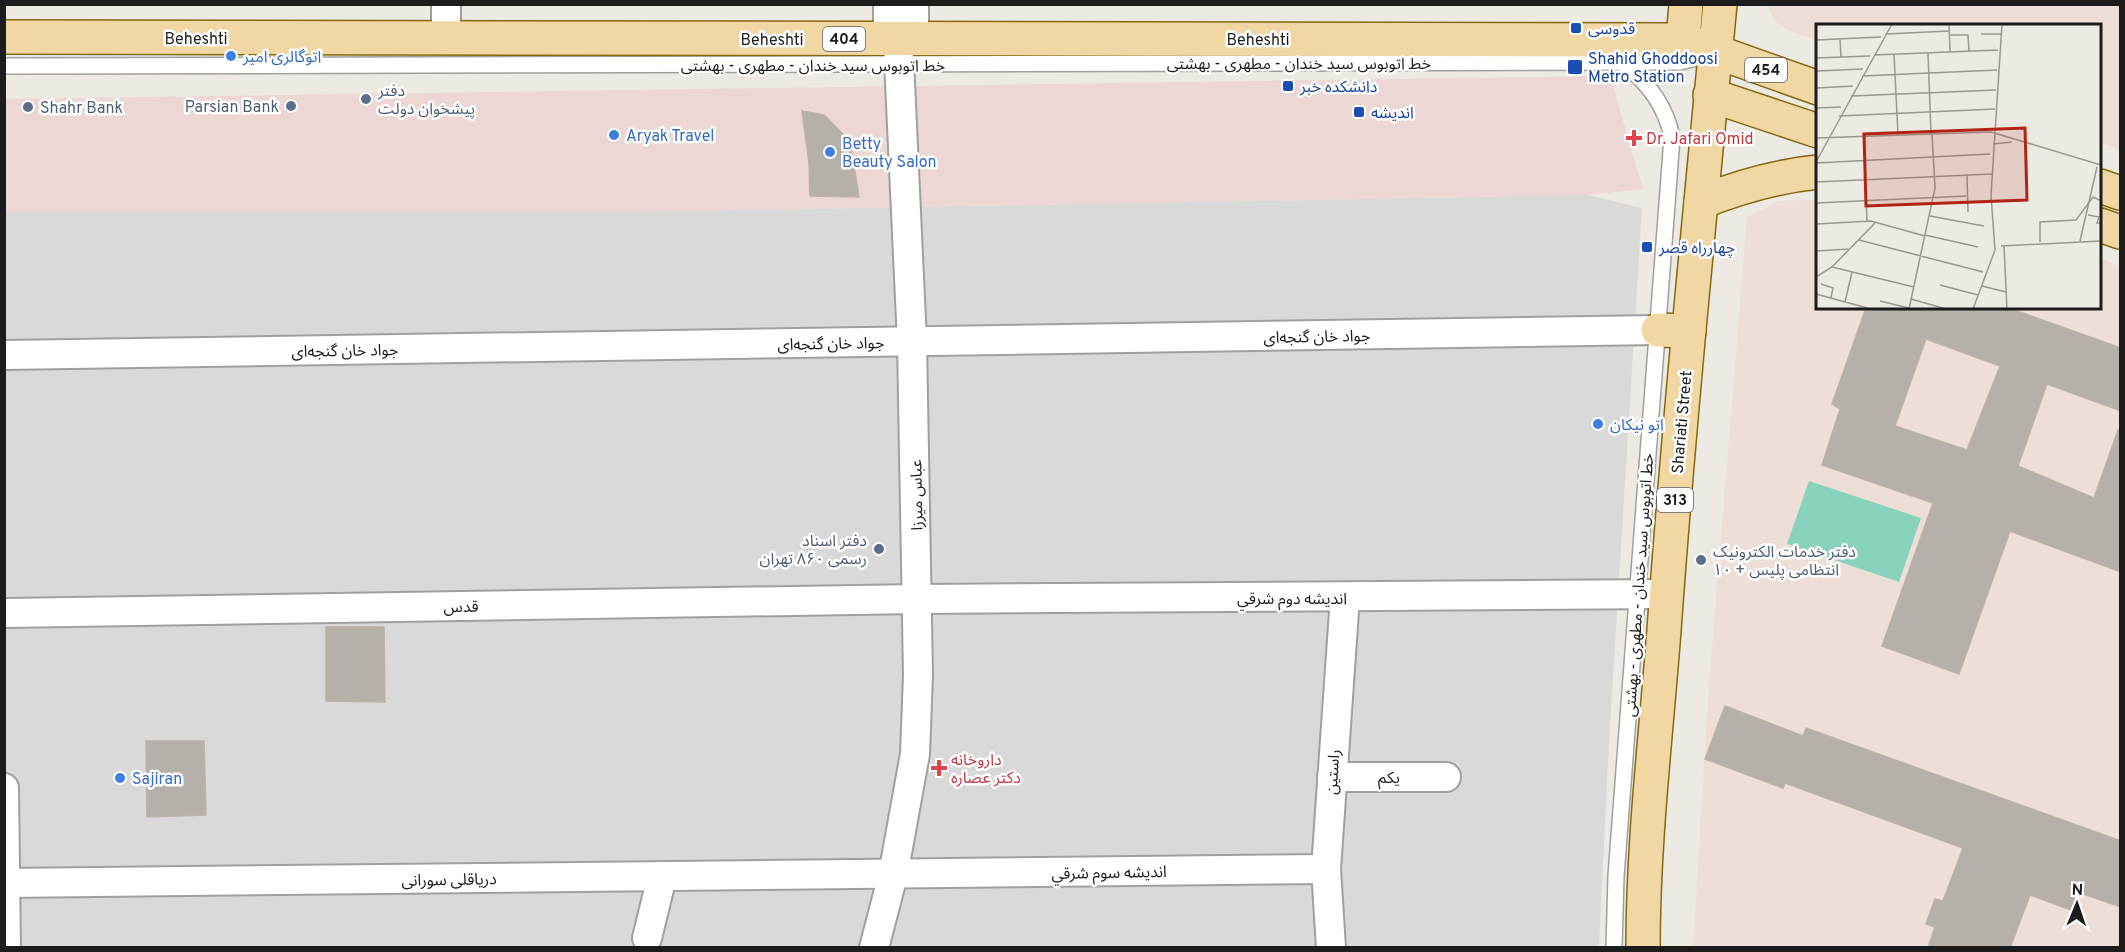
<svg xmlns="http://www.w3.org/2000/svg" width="2125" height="952" font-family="Overpass,'Noto Sans Arabic',sans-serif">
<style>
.residential{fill:#dad9d9}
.commercial{fill:#ecd7d4}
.military{fill:#eddfd7}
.pitch{fill:#89d3be}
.building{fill:#b5b0a9;stroke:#bcb2a7;stroke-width:1.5;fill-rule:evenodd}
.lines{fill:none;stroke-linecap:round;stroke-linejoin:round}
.lane-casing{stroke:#a0a0a0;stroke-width:18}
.street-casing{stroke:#a0a0a0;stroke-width:32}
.primary-casing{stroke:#846910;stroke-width:36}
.lane{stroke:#fff;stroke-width:15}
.street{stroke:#fff;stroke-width:28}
.primary{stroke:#f1d7a4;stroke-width:33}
.transit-dot{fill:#1a4fb4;stroke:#fff;stroke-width:2}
.shop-dot{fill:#3f7fe0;stroke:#fff;stroke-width:2}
.service-dot{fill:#5c6f8a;stroke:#fff;stroke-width:2}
.health-dot{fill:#e0444e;stroke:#fff;stroke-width:2}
.labels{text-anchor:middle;stroke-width:5;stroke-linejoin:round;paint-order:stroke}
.shield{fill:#fff;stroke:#606060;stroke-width:1.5}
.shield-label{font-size:15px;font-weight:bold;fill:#1c1c1c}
.transit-label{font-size:16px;fill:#164399;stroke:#fff;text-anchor:start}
.street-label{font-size:16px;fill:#1c1c1c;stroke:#fff}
.shop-label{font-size:16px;fill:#366cbe;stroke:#fff;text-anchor:start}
.service-label{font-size:16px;fill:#4e5e75;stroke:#fff;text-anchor:start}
.health-label{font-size:16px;fill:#be3a42;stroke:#fff;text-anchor:start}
.inset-road{fill:none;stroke:#999893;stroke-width:1.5}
.view{fill:#b22516;fill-opacity:0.15;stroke:#b22516;stroke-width:3}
.inset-edge{fill:none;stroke:#1c1c1c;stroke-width:3}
</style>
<rect width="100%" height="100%" fill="#eceae3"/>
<polygon class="residential" points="1588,195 1642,208 1609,742 1599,947 5,947 4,212 628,212"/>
<polygon class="commercial" points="1610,76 1643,189 1588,195 628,212 5,212 4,99"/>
<g class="military">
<polygon points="1768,5 2120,5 2120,150 2100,143 2100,26 1818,26 1817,41 1790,31 1774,21"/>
<polygon points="1817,200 1818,308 2100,308 2100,258 2120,266 2120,947 1693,948 1708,697 1747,217 1778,201"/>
</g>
<polygon class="pitch" points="1809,481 1921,518 1899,582 1787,544"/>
<g class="building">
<polygon points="802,111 824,115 850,141 859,197 810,196 809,163"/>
<path d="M1866,308H2009L2121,348V411L2047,384L2018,466L2094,498L2118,430H2121V572L2010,531L1959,674L1882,646L1933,503L1822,465L1840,409L1832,404ZM1926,339L2000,366L1967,450L1895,426Z"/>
<polygon points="326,627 384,627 385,702 326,701"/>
<polygon points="1725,706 1803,736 1806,728 2121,841 2121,907 2080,893 2074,911 2030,895 2010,948 1928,948 1935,927 1926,924 1935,899 1943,901 1963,848 1785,783 1783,788 1705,759"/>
<polygon points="146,741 204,741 206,815 147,817"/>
</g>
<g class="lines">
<g class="lane-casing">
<g id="lane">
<polyline points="4,66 1680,62 1708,55"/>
<path d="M1614,948L1616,876L1672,138C1666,105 1647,81 1621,62"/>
</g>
</g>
<g class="street-casing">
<g id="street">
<polyline points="446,4 446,38"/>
<polyline points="914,4 914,39"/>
<polyline points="888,39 888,4"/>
<polyline points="4,355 1658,330"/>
<polyline points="4,613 918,599 1666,594"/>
<polyline points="1332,777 1446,777"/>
<polyline points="4,788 6,948"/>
<polyline points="4,883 1326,869"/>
<polyline points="647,938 662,877"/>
<polyline points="874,948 893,875 915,754 918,675 912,342 898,39"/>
<polyline points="1331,948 1326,869 1345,597"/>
</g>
</g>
<g class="primary-casing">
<g id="primary">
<polyline points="4,37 1683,40 1818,88"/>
<polyline points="1683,40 1686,4"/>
<polyline points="1710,95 1818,131"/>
<polyline points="2100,186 2120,193"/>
<path d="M1701,202C1739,187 1776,176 1818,172"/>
<polyline points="2100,225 2120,232"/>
<polyline points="1658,330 1689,331"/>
<path d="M1643,948C1643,841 1656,736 1664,630C1679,421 1700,213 1720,4"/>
</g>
</g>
<use href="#lane" class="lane"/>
<use href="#street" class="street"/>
<use href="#primary" class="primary"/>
</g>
<g class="transit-dot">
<rect x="1570" y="22" width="12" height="12" rx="3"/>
<rect x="1567" y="59" width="16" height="16" rx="3"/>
<rect x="1282" y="80" width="12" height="12" rx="3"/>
<rect x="1353" y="106" width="12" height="12" rx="3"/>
<rect x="1641" y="241" width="12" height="12" rx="3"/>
</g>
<g class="shop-dot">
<circle cx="231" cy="56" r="6"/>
<circle cx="614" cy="135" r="6"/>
<circle cx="830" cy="152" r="6"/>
<circle cx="1598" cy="424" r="6"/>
<circle cx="120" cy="778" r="6"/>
</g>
<g class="service-dot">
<circle cx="366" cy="99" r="6"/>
<circle cx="291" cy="106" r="6"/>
<circle cx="28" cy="107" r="6"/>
<circle cx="879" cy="549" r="6"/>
<circle cx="1701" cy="560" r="6"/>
</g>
<g class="health-dot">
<path d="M1631 129h6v6h6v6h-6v6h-6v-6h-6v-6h6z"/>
<path d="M936 759h6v6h6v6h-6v6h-6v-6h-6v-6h6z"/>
</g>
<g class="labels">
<g class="shield">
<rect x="823" y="27" width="42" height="24" rx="4.5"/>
<rect x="1745" y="58" width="42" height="24" rx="4.5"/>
<rect x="1657" y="488" width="36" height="24" rx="4.5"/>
</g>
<g class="shield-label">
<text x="844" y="44">404</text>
<text x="1766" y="75">454</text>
<text x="1675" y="505">313</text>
</g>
<g class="transit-label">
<text x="1588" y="34">قدوسی</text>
<text x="1588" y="64">Shahid Ghoddoosi<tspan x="1588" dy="18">Metro Station</tspan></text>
<text x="1300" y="92">دانشکده خبر</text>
<text x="1371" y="118">اندیشه</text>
<text x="1659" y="253">چهارراه قصر</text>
</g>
<g class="street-label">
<text x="196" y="44">Beheshti</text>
<text x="772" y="45">Beheshti</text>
<text x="1258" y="45">Beheshti</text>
<text x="1299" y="69">خط اتوبوس سید خندان - مطهری - بهشتی</text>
<text x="813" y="71">خط اتوبوس سید خندان - مطهری - بهشتی</text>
<text transform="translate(1317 336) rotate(-1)" y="6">جواد خان گنجه‌ای</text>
<text transform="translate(831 343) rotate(-1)" y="6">جواد خان گنجه‌ای</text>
<text transform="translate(345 350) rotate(-1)" y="6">جواد خان گنجه‌ای</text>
<text transform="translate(1681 422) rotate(-85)" y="6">Shariati Street</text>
<text transform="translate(916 495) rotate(-91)" y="6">عباس میرزا</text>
<text transform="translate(1638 585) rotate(-86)" y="6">خط اتوبوس سید خندان - مطهری - بهشتی</text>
<text x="1292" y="604">انديشه دوم شرقي</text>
<text transform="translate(461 606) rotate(-1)" y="6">قدس</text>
<text transform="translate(1332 772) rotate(-86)" y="6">راستین</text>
<text x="1389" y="783">یکم</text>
<text transform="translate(1109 872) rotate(-1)" y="6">اندیشه سوم شرقي</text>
<text transform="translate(449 879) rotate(-1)" y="6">دریاقلی سورانی</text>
</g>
<g class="shop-label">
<text x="243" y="62">اتوگالری امیر</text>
<text x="626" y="141">Aryak Travel</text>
<text x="842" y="149">Betty<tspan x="842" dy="18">Beauty Salon</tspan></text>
<text x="1610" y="430">اتو نیکان</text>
<text x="132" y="784">Sajiran</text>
</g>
<g class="service-label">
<text x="378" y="96">دفتر<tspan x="378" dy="18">پیشخوان دولت</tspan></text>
<text x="279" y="112" text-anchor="end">Parsian Bank</text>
<text x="40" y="113">Shahr Bank</text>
<text x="867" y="546" text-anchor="end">دفتر اسناد<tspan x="867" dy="18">رسمی ۸۶۰ تهران</tspan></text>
<text x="1713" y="557">دفتر خدمات الکترونیک<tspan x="1713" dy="18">انتظامی پلیس + ۱۰</tspan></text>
</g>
<g class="health-label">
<text x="1646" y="144">Dr. Jafari Omid</text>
<text x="951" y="765">داروخانه<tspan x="951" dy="18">دکتر عصاره</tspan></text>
</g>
</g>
<g transform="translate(1816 24)">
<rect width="285" height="285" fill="#eceae3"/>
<path class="inset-road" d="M133,0L134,28M70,10L133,7M165,10H185M133,11H152L153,27M24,15L25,33M0,16L65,13M112,29L115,110M78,30L82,111M58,31L182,26M0,34L54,32M0,47L47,45M46,52L181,46M0,64L37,62M35,72L180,66M0,84L25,83M23,92L179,85M48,112L51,197M0,114L175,108L285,141M177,120L196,118M0,138L76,0M0,139L174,130M151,151L152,188M0,158L176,150M0,179L150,172M272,191L283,193L281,199H285M114,192L168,202M0,200L55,197L109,212M109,211L162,223M43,216L167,248M264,217L281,143M224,218V198L260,196L277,173L285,177M185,222L285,217M188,222L191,285M0,227L34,225M16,243L98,263M0,253L16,243L59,199M5,260L17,264L15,274M124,261L162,271M166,262L190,268M0,270L55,285M95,275L130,285M64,277L93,284M29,278L36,248M93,285L119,164L116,110M157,285L179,226L175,171L186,0"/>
<path class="view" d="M209,104L211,176L50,182L48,110Z"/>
<rect width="285" height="285" class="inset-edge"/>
</g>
<rect width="2125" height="952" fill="none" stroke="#1c1c1c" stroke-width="12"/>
<g transform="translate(2077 904) rotate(2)" stroke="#ffffff" stroke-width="4.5" paint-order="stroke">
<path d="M0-4.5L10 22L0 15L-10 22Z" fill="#1c1c1c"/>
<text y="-9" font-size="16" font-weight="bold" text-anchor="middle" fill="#1c1c1c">N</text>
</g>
</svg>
